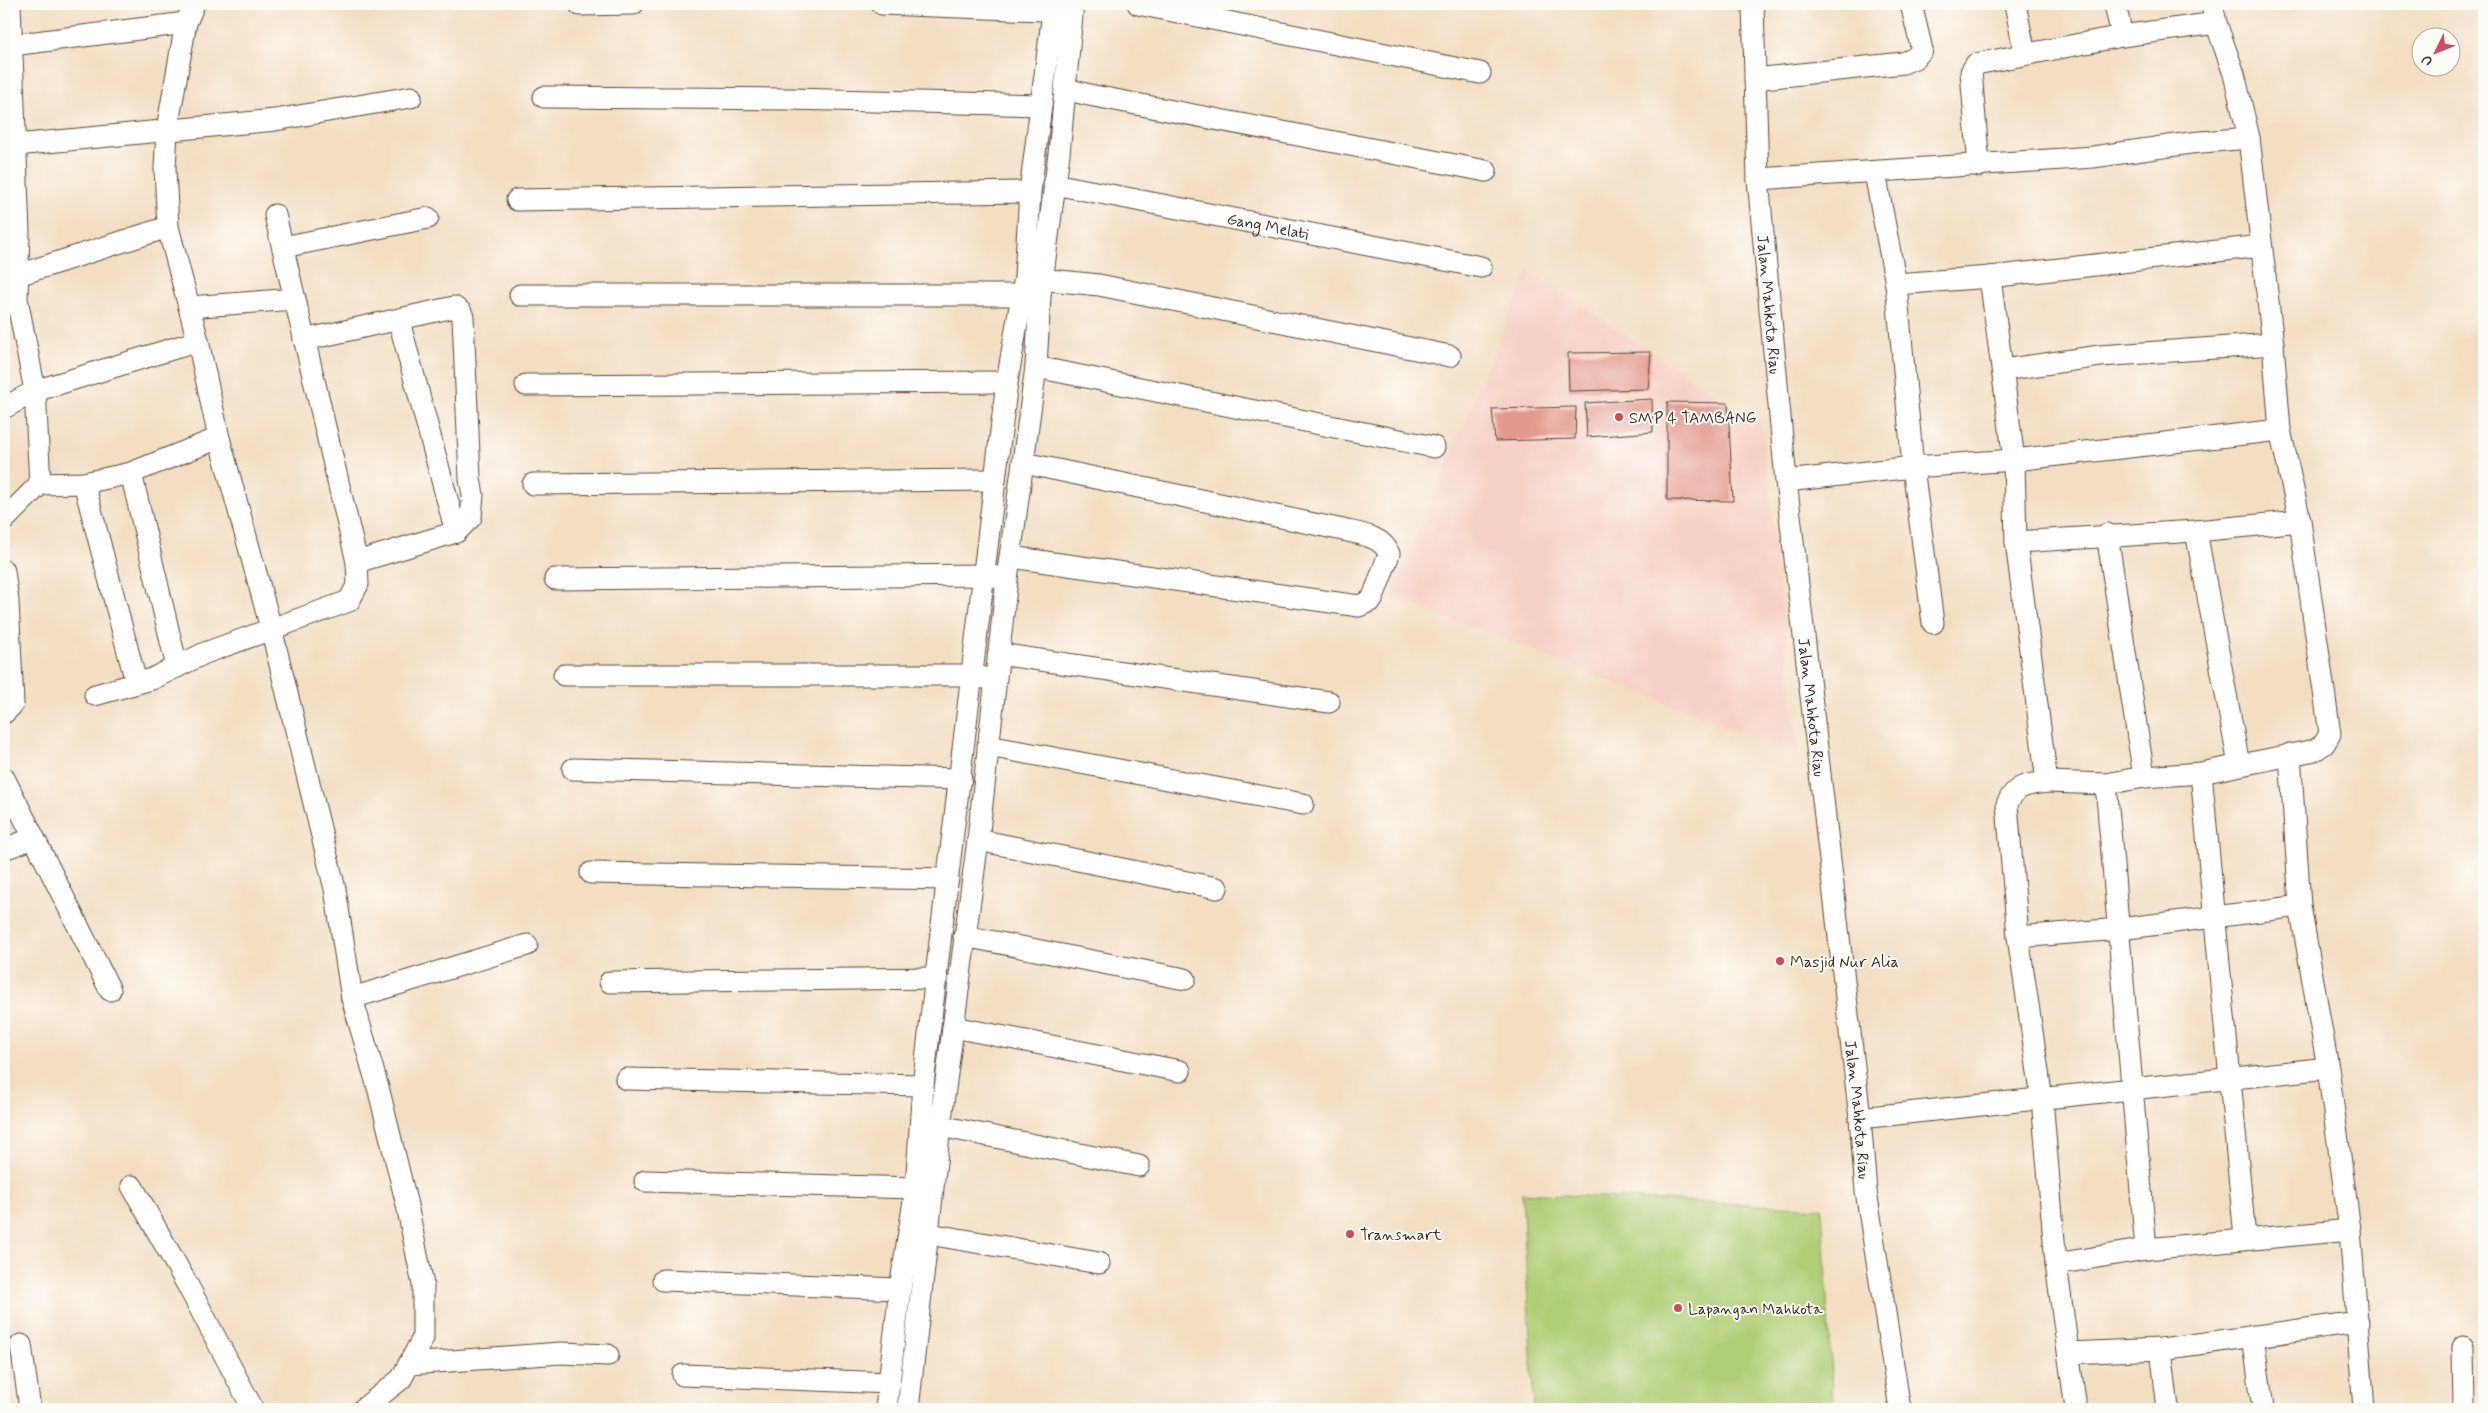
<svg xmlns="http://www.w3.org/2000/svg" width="2488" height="1413" font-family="Mynerve,sans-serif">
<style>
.built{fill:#f6d1c5}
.green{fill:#b0ce76;stroke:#767c4a}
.building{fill:#e3988c}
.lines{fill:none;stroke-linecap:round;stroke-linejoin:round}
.minor-casing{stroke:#574537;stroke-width:23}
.minor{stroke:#fff;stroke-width:21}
.poi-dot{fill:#d1495b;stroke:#fdfcf7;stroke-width:2}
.labels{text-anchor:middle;stroke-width:4;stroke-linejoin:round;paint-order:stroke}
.street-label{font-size:16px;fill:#3b2a1e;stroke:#fdfcf7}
.poi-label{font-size:16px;fill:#3b2a1e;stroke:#fdfcf7;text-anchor:start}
</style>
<rect width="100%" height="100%" fill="#fdfcf7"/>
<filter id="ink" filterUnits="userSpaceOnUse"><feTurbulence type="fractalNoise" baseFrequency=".02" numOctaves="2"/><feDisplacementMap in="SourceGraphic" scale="10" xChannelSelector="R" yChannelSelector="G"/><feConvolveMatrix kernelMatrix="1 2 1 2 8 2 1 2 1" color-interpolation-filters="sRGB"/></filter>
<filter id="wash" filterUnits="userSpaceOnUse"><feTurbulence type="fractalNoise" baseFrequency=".0096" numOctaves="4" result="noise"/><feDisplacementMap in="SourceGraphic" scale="20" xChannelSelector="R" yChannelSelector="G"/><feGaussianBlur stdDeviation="1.12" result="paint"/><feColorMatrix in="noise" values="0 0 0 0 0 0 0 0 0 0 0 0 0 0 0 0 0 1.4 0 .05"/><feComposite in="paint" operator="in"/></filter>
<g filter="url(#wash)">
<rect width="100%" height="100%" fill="#f3dec2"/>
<polygon class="built" points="1528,270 1762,426 1798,754 1392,596"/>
<polygon class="green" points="1522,1193 1822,1208 1833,1409 1534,1409"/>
<g id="blocks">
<g class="building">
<polygon points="1651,352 1648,389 1569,391 1568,353"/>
<polygon points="1652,399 1653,432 1587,437 1585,403"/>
<polygon points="1667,402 1728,403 1733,501 1667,500"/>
<polygon points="1576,407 1575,439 1495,441 1492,409"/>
</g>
</g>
</g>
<g filter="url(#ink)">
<use href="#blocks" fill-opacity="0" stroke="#574537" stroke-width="1"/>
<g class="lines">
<g class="minor-casing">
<g id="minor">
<polyline points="194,4 186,23 167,129 165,169 168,227 198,341 219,438 271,628 335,889 352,998 379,1091 407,1205 423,1285 423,1338 401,1379 363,1409"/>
<polyline points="882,4 1067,11"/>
<polyline points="1138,4 1480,73"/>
<path id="s1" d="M1753,4L1758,179L1786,481L1860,1118L1866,1191L1900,1409"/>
<polyline points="2015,4 2025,54"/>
<polyline points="2115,4 2122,36"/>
<polyline points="580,5 633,4"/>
<polyline points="12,45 186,23"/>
<polyline points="1755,79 1903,63 1915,58 1922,50 1911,4"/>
<polyline points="1066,89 1089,95 1486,171"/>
<polyline points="544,97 788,99 1041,105"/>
<polyline points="16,145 275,120 411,97"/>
<polyline points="1979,166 1971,72 1976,64 2122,36 2216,23"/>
<polyline points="1875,173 1896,284"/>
<polyline points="1758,179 2093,157 2190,143 2249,138"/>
<path id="s2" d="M1054,184L1481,267"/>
<polyline points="517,200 1030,192"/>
<polyline points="283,247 428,218"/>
<polyline points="18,275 168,227"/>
<path d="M1990,277L2014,460L2016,542L2047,782C2027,785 2016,784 2007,804L2018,937L2042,1099L2056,1264L2076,1409"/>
<polyline points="1030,278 1099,285 1450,356"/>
<polyline points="520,295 1035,295"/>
<polyline points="189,307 295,299"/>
<polyline points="399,321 456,532"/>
<polyline points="304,340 454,307 461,312 463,317 470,479 473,495 471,517 456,532 357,562"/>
<polyline points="1036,367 1434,447"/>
<polyline points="2003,370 2100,356 2273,344"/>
<polyline points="526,385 1007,382"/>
<polyline points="4,408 35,391 198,341"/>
<polyline points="131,473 177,667"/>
<polyline points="1786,481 1913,467 2014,460 2280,430"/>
<polyline points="84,483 136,682"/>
<polyline points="40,484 84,483 131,473 219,438"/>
<polyline points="533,484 995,480"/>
<polyline points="4,520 40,484 35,391 17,299 19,233 10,4"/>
<polyline points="2196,531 2239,765"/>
<polyline points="2107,534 2144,777"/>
<polyline points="2016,542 2196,531 2300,521"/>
<path d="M1010,557L1359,606L1372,600L1389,554C1383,536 1360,534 1343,530L1024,463"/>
<polyline points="4,571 8,601 13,704 4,713"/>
<polyline points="555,579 984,575 997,577"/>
<polyline points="1933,623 1913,467 1896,284 1990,277 2261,246"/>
<polyline points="999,654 1329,702"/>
<polyline points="564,675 972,675 984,678"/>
<polyline points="95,695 152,679 205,653 349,601 358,584 357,562 275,215"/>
<polyline points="988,746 1303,804"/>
<polyline points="2290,754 2300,906 2328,1068 2350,1230 2364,1409"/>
<polyline points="573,769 961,779"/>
<polyline points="2201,773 2245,1238"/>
<polyline points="4,778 110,990"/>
<polyline points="2047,782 2106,784 2144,777 2201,773 2315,750 2324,744 2330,734 2300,521 2280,430 2273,344 2249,138 2234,74 2216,23 2212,4"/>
<polyline points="2106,784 2146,1249"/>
<polyline points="978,840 1217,888"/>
<polyline points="4,849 34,838"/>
<polyline points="591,873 948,879"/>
<polyline points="964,936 1185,979"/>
<polyline points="2018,937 2120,929 2300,906"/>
<polyline points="610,982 937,978"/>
<polyline points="352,998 527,945"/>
<polyline points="953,1027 1180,1071"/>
<polyline points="626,1079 923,1085"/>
<polyline points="1860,1118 2328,1068"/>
<polyline points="940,1126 1139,1166"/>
<polyline points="645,1181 916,1188"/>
<polyline points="132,1186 187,1284 253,1409"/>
<polyline points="917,1232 1099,1263"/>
<polyline points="2056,1264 2146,1249 2350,1230"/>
<polyline points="663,1280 900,1289"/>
<polyline points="2253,1336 2263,1409"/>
<polyline points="21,1345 30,1409"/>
<polyline points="2463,1347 2464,1409"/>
<polyline points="2161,1349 2168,1409"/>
<polyline points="2069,1353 2161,1349 2358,1322"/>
<polyline points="409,1364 561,1353 608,1355"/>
<polyline points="683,1375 890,1383"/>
<polyline points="886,1409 900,1289 916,1188 923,1085 995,480 1007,382 1025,277 1030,192 1054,4"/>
<polyline points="908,1409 940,1126 978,840 1007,579 1036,367 1040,296 1059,154 1073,4"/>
</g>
</g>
<use href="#minor" class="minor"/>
</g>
</g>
<g class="poi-dot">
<circle cx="1619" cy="417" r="5"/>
<circle cx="1780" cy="961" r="5"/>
<circle cx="1350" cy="1234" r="5"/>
<circle cx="1678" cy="1308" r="5"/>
</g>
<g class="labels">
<g class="street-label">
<text dy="6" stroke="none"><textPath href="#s2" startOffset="218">Gang Melati</textPath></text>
<text dy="6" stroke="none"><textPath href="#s1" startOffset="301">Jalan Mahkota Riau</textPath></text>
<text dy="6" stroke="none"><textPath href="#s1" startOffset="706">Jalan Mahkota Riau</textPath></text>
<text dy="6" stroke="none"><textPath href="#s1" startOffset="1111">Jalan Mahkota Riau</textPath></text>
</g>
<g class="poi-label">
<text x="1629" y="423">SMP 4 TAMBANG</text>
<text x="1790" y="967">Masjid Nur Alia</text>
<text x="1360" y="1240">Transmart</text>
<text x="1688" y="1314">Lapangan Mahkota</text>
</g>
</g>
<rect width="2488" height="1413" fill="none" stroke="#fdfcf7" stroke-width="20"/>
<g transform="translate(2436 52) rotate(227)"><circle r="24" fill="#fdfcf7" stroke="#afa8a0"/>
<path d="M0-4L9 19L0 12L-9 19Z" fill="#d1495b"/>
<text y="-8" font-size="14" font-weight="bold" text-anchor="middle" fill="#3b2a1e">U</text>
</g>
</svg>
